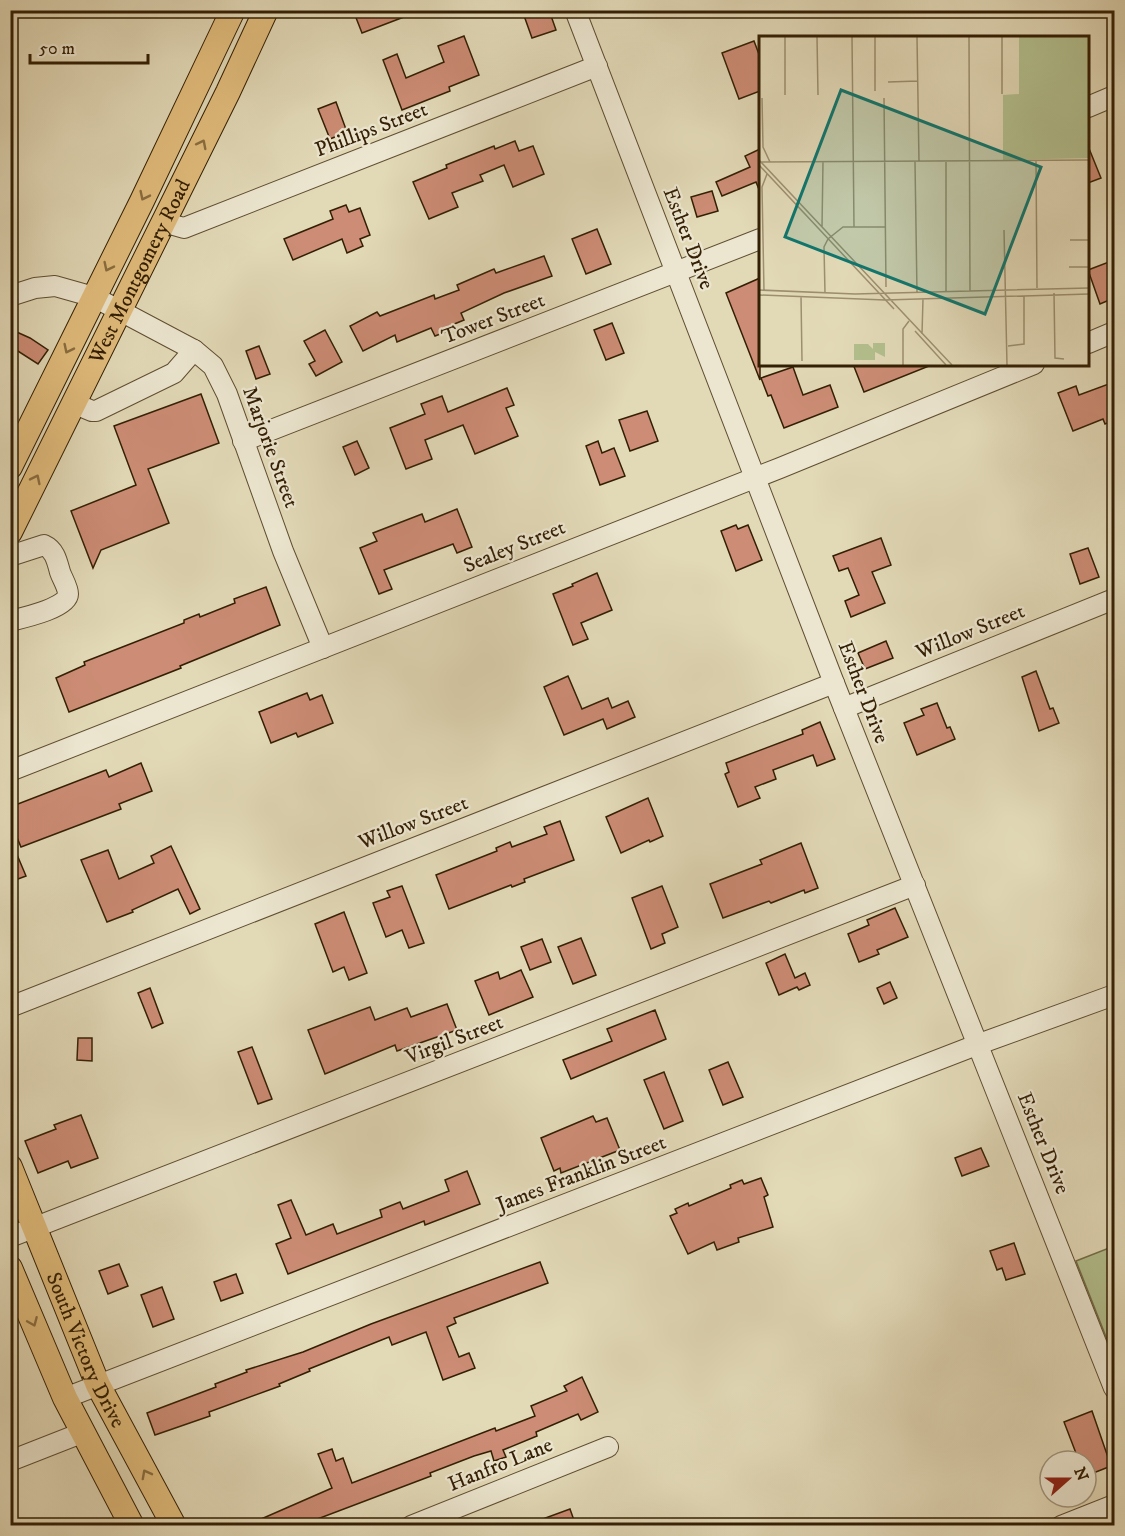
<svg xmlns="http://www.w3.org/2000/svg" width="1125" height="1536" font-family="'IM FELL DW Pica',serif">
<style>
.green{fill:#b3bf8e;stroke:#736f49;stroke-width:1.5}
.building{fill:#cc8c75;stroke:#331f04;stroke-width:1.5}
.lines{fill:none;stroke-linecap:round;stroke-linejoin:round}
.minor-casing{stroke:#5f4e31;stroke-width:22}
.major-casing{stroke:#331f04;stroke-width:26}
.minor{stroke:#ece6d0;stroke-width:20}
.major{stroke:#e1bc7c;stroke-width:24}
.oneway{stroke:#8a6e40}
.labels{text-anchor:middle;stroke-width:4.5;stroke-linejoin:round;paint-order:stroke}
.street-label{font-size:21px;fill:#331f04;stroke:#ece6d0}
.inset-road{fill:none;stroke:#9c8f6f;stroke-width:1.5}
.view{fill:#0f766e;fill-opacity:0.15;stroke:#0f766e;stroke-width:3}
.inset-edge{fill:none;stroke:#331f04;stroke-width:3}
</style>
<rect width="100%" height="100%" fill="#e2d9b7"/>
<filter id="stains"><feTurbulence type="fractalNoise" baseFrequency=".00333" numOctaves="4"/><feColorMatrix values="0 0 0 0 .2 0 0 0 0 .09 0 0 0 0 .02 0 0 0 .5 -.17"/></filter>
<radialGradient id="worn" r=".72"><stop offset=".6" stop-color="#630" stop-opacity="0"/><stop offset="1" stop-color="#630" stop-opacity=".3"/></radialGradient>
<polygon class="green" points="1114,1246 1114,1357 1076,1261"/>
<g class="building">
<polygon points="353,10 416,10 417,12 362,33"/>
<polygon points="522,10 549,10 556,30 532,38"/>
<polygon points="464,36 479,75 449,87 450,91 402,110 383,60 397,54 406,78 444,62 438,46"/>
<polygon points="754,41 760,57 760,91 739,99 722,53"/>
<polygon points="336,102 347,132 330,139 318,109"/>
<polygon points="515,141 519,151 533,146 544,174 513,187 504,165 480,175 483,181 452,193 458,207 429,219 413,182 447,168 446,165 494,146 495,149"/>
<polygon points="1088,146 1101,178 1088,183"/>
<polygon points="760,149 760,192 756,182 722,196 716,182 750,167 745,156"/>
<polygon points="712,191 718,211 697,217 691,197"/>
<polygon points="346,205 349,212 360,208 370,235 360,239 363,246 347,253 342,239 293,260 284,239 333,219 330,211"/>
<polygon points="597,229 611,264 586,274 572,239"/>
<polygon points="544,256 552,276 504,293 461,313 464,320 447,327 448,331 435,336 431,328 397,342 395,335 363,351 350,326 377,312 380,316 434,295 435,299 459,290 457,285 494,269 496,273"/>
<polygon points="1114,260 1114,298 1100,304 1088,270"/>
<polygon points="760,278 760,380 726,293"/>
<polygon points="612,323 624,353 606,360 594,330"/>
<polygon points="10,329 30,338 48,350 38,364 10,346"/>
<polygon points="325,330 342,362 316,376 309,364 315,361 304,341"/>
<polygon points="259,346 270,374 256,379 246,351"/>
<polygon points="853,364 929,364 929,366 864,392"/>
<polygon points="793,367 803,395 830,385 838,407 784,428 771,395 768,396 761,378"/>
<polygon points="1114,382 1114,420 1105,424 1103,419 1073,431 1058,393 1076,386 1079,395"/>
<polygon points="507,388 514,405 506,408 518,436 475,454 463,425 425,440 432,459 406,469 390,428 425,414 421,404 442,396 448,412"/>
<polygon points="201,394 219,443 148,469 169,523 101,550 93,568 71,511 136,485 114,426"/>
<polygon points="647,411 658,441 630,451 619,420"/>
<polygon points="357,441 369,468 355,475 343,447"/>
<polygon points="598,441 602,453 614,448 625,476 600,485 586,446"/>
<polygon points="457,509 472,547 457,553 453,544 384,570 392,589 379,594 360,548 377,541 373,533 422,514 425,522"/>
<polygon points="736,525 738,529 748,525 762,560 736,571 721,531"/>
<polygon points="881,538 891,565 872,572 885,603 851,617 845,601 859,595 848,568 839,571 833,556"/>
<polygon points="1088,548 1099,577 1080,584 1070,554"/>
<polygon points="597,573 612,610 581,623 588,639 573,645 553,594 573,586 572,584"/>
<polygon points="266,587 280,625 180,666 181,668 69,712 56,678 85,665 84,662 184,623 184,620 199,614 200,617 235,603 234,599"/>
<polygon points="886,641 893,658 865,669 858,653"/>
<polygon points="1036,671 1050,709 1053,708 1059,723 1039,731 1022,677"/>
<polygon points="568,676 582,709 608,698 612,708 628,701 635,717 607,729 603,719 564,735 544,687"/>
<polygon points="307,693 310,700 322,695 333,723 298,737 296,733 271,743 259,712"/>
<polygon points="937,703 947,728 950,727 955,739 917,755 904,723 924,715 921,709"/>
<polygon points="820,722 835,759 817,766 813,755 773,770 776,779 755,787 760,798 738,807 725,774 729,772 726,763 803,734 802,730"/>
<polygon points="141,763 152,791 119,804 121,809 21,847 10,821 10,807 106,770 109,777"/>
<polygon points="648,798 663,836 650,842 649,840 621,853 606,817"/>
<polygon points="560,821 574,860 524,879 525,882 512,887 511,885 449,909 436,875 497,851 496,848 510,842 512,847 547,834 544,827"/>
<polygon points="10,838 26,876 10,882"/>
<polygon points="801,843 818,888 805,893 804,890 771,903 769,901 723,918 710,884 762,864 760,860"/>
<polygon points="171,846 200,909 190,914 178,889 132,910 133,912 107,922 81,860 108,850 119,879 154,863 151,856"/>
<polygon points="402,886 424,943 409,948 402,930 386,937 373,903 390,897 387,891"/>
<polygon points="662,886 678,927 662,934 665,943 651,949 632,898"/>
<polygon points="895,908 908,937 877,950 879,954 859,962 848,934 869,925 867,920"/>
<polygon points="344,912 367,973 349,980 344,967 333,972 315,924"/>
<polygon points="581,938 596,975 573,984 558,947"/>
<polygon points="542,939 551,962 530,970 521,947"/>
<polygon points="785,954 795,978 805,973 810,985 799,990 797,987 779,995 766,963"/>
<polygon points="521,970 533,997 489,1015 475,981 498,972 500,979"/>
<polygon points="890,982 897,998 884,1004 877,988"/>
<polygon points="150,988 163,1023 152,1028 138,993"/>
<polygon points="447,1004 457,1030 397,1051 395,1045 325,1074 308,1030 370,1007 375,1020 407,1008 411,1017"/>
<polygon points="655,1010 666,1039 571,1079 563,1060 612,1041 607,1029"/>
<polygon points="78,1038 92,1038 92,1061 77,1060"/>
<polygon points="252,1047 272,1099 258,1104 238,1052"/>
<polygon points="728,1062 743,1097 723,1105 709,1070"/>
<polygon points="664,1072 683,1121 664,1129 644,1080"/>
<polygon points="81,1115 98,1158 71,1168 68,1161 38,1173 25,1141 56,1129 54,1125"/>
<polygon points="593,1116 596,1122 607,1118 620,1150 561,1173 560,1168 554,1171 541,1138"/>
<polygon points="981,1148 989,1166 962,1176 955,1158"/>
<polygon points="467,1171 480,1204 425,1225 424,1221 288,1274 276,1244 291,1238 278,1205 291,1200 306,1235 333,1224 337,1234 382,1217 380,1210 400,1202 403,1209 449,1191 445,1180"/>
<polygon points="761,1178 768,1195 764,1197 773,1227 738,1238 739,1242 717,1250 714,1242 688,1254 670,1216 677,1213 675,1209 688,1203 689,1206 731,1188 730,1185 742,1180 744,1184"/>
<polygon points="1014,1243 1025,1274 1006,1280 1002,1268 997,1270 990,1251"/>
<polygon points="540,1262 548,1283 454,1318 456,1323 447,1327 459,1357 469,1353 475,1368 443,1380 426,1332 392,1345 389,1337 309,1369 310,1371 279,1384 280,1386 209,1412 210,1416 155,1435 147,1413 216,1387 215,1384 247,1372 246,1370 303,1352 371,1324"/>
<polygon points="119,1264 128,1286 108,1294 99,1271"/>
<polygon points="236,1274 243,1293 221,1301 214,1282"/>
<polygon points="162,1287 174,1319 153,1327 141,1295"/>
<polygon points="582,1377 598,1412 581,1420 578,1414 536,1432 537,1436 503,1450 506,1457 494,1461 491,1451 474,1456 430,1473 431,1476 299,1526 245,1526 332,1488 318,1454 332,1449 336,1461 343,1458 352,1483 495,1428 496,1431 535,1416 531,1406 567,1391 564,1386"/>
<polygon points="1092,1411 1111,1466 1086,1476 1086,1461 1079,1461 1064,1422"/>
<polygon points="570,1509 576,1526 529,1526 529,1524"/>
</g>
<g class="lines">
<g class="minor-casing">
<g id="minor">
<polyline points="575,10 834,683 1114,1388"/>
<polyline points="1088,107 1114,96"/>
<polyline points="163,222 184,228 597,66"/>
<polyline points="10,296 35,288 55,286 94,297 194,350 213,366 227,394 283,551 323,648"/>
<polyline points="1088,343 1114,332"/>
<polyline points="73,403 92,411 96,411 174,373 194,350"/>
<polyline points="243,441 760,239"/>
<path d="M10,556L44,545C55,550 57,561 60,572C62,578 68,587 68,594C68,608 22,618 10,621"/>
<polyline points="844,708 1114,599"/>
<polyline points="10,771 780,468 1034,364"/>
<polyline points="10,1007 834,683"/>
<polyline points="10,1237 915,885"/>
<polyline points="65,1398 979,1044 1114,995"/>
<polyline points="10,1461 84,1432"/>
<polyline points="411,1526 608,1447"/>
<polyline points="1061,1526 1114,1505"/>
</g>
</g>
<g class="major-casing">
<g id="major">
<polyline points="10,467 142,201 233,10"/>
<path id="s1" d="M10,532L228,92L266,10"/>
<path id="s2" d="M10,1167L98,1385L174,1526"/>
<polyline points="10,1268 65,1398 132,1526"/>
</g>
</g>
<use href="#minor" class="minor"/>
<use href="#major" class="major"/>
</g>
<defs><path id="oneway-chevron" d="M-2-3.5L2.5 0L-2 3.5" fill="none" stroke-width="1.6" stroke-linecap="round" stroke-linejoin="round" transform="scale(1.5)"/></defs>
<g class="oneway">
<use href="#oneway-chevron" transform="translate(202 144) rotate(-63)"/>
<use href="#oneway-chevron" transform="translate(144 196) rotate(116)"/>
<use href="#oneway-chevron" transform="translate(108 267) rotate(116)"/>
<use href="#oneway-chevron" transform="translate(68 349) rotate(116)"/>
<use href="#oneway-chevron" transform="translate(36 479) rotate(-64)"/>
<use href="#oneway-chevron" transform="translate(33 1322) rotate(67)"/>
<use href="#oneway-chevron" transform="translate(146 1474) rotate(-118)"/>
</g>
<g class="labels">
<g class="street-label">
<text transform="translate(371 129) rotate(-21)" y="7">Phillips Street</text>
<text transform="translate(689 238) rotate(69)" y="7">Esther Drive</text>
<text dy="7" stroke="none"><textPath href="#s1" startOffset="291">West Montgomery Road</textPath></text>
<text transform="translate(493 318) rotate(-21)" y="7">Tower Street</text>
<text transform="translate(271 447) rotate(70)" y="7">Marjorie Street</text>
<text transform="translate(514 546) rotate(-22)" y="7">Sealey Street</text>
<text transform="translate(970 631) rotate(-22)" y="7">Willow Street</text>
<text transform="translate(864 692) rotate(69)" y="7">Esther Drive</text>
<text transform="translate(413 822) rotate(-21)" y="7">Willow Street</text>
<text transform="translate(454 1039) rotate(-21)" y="7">Virgil Street</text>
<text transform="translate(1044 1143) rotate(68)" y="7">Esther Drive</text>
<text transform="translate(581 1173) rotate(-21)" y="7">James Franklin Street</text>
<text dy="7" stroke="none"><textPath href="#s2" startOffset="198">South Victory Drive</textPath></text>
<text transform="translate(500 1464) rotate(-22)" y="7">Hanfro Lane</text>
</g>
</g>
<g transform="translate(759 36)">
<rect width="330" height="330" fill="#e2d9b7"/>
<path d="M260,1H330V122L244,124V59L260,58ZM114,307H126V321L116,316V324H95V308H109L114,313Z" fill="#b3bf8e"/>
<path class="inset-road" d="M58,1L59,59M93,1L95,191M116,1V55M158,1L160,126M210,1L211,255M243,1V58M129,46L159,45M26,59V1M3,62L4,111L11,126M125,62L127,251M0,124L193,329M277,125L278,252M1,126L330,124M156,126L158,257M187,126V256M0,129L135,273M63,191L64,126M245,194L248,329M311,204H330M310,231H330M0,254L96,258L330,252M5,255L3,151L8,138M66,257L65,211L69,203L84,191H126M295,257L296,322L305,323M0,259L126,264L330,258M42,260L43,325M156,295L187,329M163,298L164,263M249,310L265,308V260M144,329V293L150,285"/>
<path class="view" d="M82,54L282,131L226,278L26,201Z"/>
<rect width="330" height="330" class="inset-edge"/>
</g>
<rect width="1125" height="1536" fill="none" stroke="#e2d9b7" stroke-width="36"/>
<rect x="12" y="12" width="1101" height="1512" fill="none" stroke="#331f04" stroke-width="3"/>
<rect x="18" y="18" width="1089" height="1500" fill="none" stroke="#331f04" stroke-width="1.5"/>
<g transform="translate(1068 1479) rotate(69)"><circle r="28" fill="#ece6d0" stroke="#a2967e" stroke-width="1.5"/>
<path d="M0-4.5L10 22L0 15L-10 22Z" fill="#8f2418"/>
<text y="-9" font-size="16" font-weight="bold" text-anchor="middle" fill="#331f04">N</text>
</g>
<path d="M30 54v9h118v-9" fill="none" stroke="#331f04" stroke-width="3"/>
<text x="39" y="54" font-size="18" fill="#331f04" stroke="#ece6d0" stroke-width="4.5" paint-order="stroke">50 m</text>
<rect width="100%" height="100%" filter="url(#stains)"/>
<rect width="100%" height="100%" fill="url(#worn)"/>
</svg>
